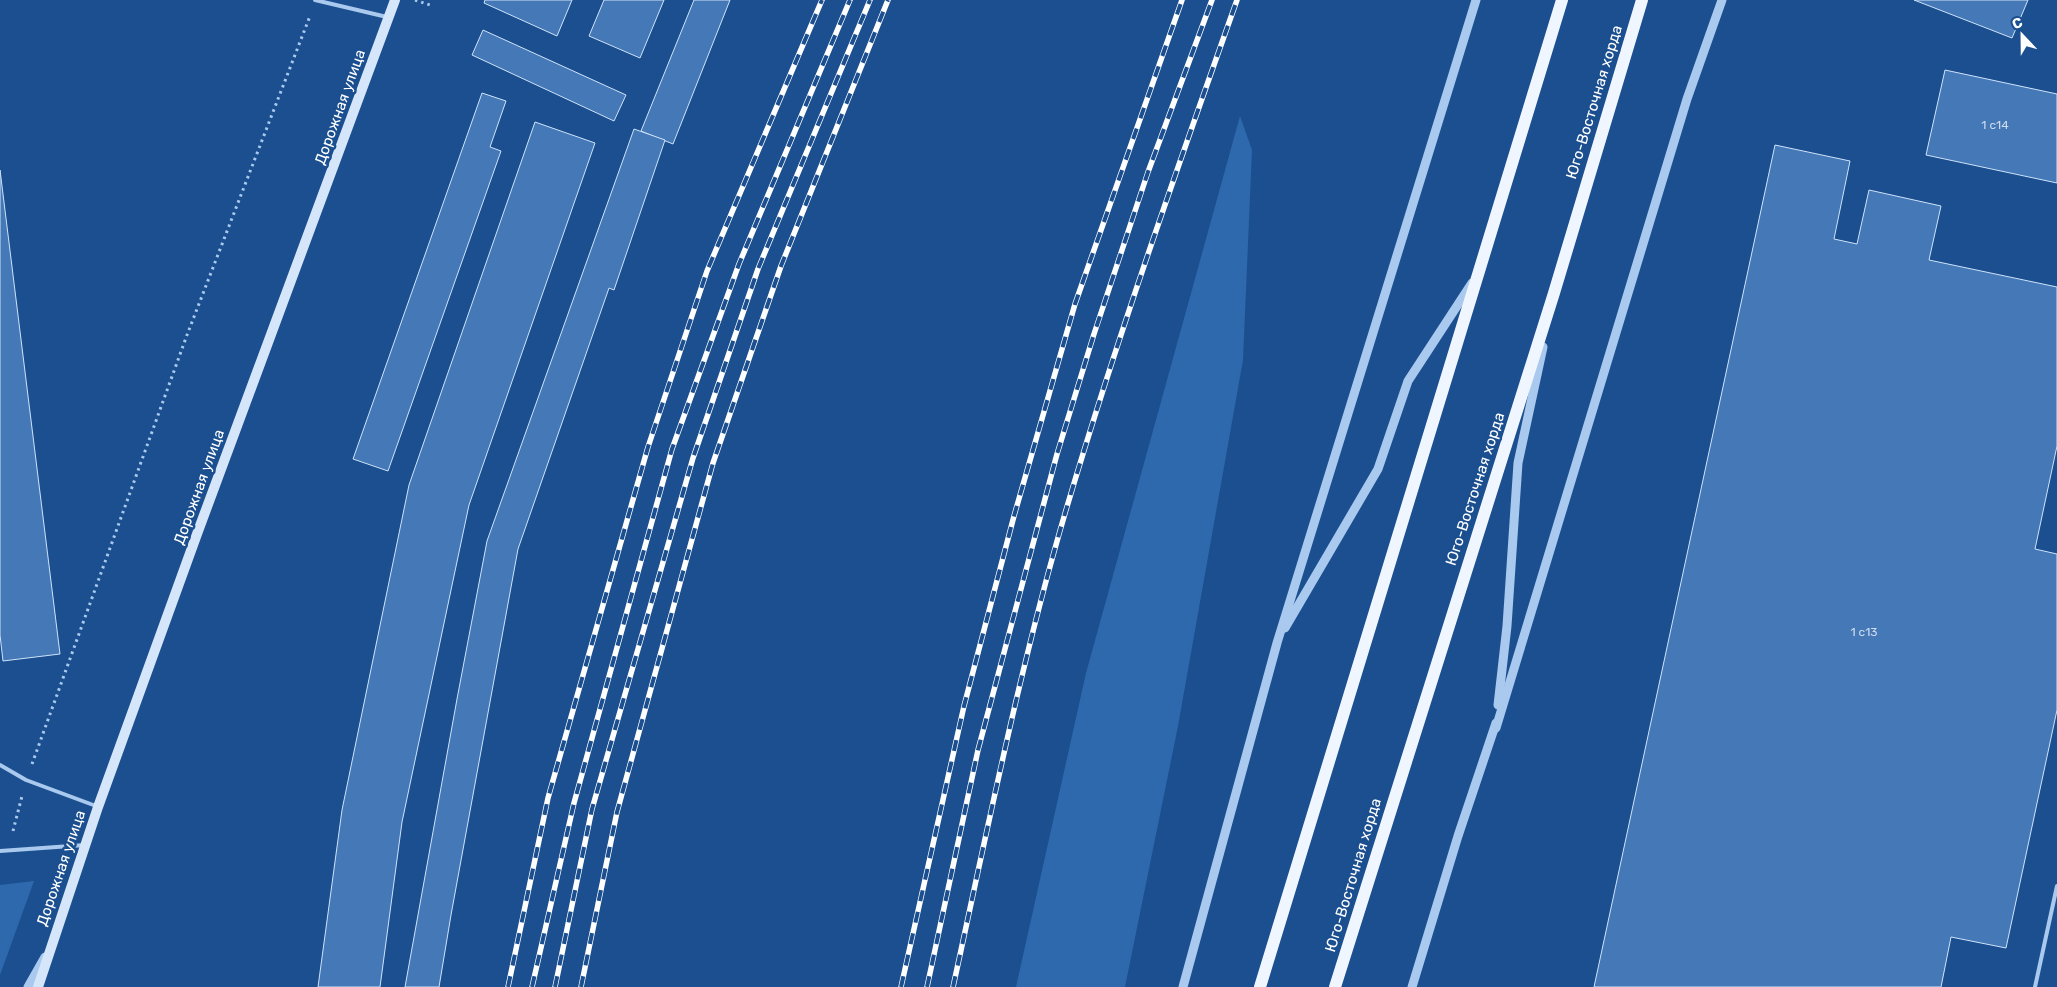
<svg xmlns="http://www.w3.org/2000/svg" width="2057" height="987" font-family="Rubik,sans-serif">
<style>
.green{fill:#2e69ad}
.building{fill:#4478b7;stroke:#cfe3fa}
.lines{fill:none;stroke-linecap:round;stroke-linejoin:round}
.path{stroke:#a9c9ee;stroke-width:3;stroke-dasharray:2.5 4;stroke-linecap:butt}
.service{stroke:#a9c9ee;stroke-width:4}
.tertiary{stroke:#a9c9ee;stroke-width:9}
.secondary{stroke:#d6e6fa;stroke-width:10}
.primary{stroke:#f0f6ff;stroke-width:12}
.rail-casing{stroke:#fff;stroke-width:5.5}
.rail{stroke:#1b4f8f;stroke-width:4;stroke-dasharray:11;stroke-linecap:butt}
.labels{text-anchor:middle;stroke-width:5;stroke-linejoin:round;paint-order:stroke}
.number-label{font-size:12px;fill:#d0dded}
.street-label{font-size:15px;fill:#fff;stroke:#1b4f8f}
</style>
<rect width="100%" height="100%" fill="#1b4f8f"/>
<g class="green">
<polygon points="1240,116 1252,150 1243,360 1178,726 1125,987 1016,987 1086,673"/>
<polygon points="34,881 0,975 0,885"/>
</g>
<g class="building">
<polygon points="485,0 572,0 557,36 484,3"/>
<polygon points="604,0 664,0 640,58 589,36"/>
<polygon points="694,0 730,0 673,144 641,131"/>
<polygon points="1914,0 2028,0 2012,38"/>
<polygon points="483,30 626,95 614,121 472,55"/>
<polygon points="1945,70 2057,94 2057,183 1926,155"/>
<polygon points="482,93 506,101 490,147 501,151 388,471 353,459"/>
<polygon points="535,122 595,143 469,505 402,822 380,987 318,987 342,810 409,485"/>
<polygon points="634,129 665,140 614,290 609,288 518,549 451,915 439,987 405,987 457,699 487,541"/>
<polygon points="1775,145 1850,161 1834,239 1857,244 1869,190 1941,206 1929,260 2057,287 2057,446 2035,549 2057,554 2057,710 2006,948 1951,937 1941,987 1594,987"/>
<polygon points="0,170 60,654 3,661 0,635"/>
</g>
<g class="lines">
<g class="path">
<polyline points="415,0 430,5"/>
<polyline points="32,764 187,335 310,16"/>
<polyline points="13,831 22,796"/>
</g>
<g class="service">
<polyline points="315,0 387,17"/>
<polyline points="0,765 26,780 96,806"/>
<polyline points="0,851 85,845"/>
<polyline points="2035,987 2057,886"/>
</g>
<g class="tertiary">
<polyline points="1285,628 1378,469 1408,381 1472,283"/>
<polyline points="1498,705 1507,626 1518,463 1543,347"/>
<polyline points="1496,728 1687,99 1722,0"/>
<polyline points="28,987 45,957"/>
<polyline points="1183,987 1277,643 1476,0"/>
<polyline points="1412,987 1458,836 1496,723"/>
</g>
<polyline class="secondary" points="38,987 98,807 197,534 395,0"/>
<g class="primary">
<polyline points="1260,987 1562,0"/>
<polyline points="1335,987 1554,293 1642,0"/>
</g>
<g class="rail-casing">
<g id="rail">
<polyline points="508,987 548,798 648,447 707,271 822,0"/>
<polyline points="532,987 574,803 672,449 739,264 850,0"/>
<polyline points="555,987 592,809 693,458 758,269 870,0"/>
<polyline points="581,987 617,812 713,463 781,266 888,0"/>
<polyline points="901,987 964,706 1014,516 1075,304 1182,0"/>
<polyline points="927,987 978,750 1057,454 1094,334 1148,172 1212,0"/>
<path d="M953,987C988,827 1020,666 1066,510C1117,338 1177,169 1237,0"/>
</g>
</g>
<use href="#rail" class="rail"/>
</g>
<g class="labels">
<g class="number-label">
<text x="1995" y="129">1 с14</text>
<text x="1864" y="636">1 с13</text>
</g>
<g class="street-label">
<text transform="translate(1594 102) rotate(-73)" y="5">Юго-Восточная хорда</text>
<text transform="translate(340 107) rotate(-70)" y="5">Дорожная улица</text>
<text transform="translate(199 487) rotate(-70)" y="5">Дорожная улица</text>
<text transform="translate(1475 489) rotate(-72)" y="5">Юго-Восточная хорда</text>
<text transform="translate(61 868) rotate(-71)" y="5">Дорожная улица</text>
<text transform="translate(1353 875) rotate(-73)" y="5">Юго-Восточная хорда</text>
</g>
</g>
<g transform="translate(2022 35) rotate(338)" stroke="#1b4f8f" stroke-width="4" paint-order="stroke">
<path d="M0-4L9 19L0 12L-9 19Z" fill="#ffffff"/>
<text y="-8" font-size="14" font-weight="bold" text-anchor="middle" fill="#ffffff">С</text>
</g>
</svg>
